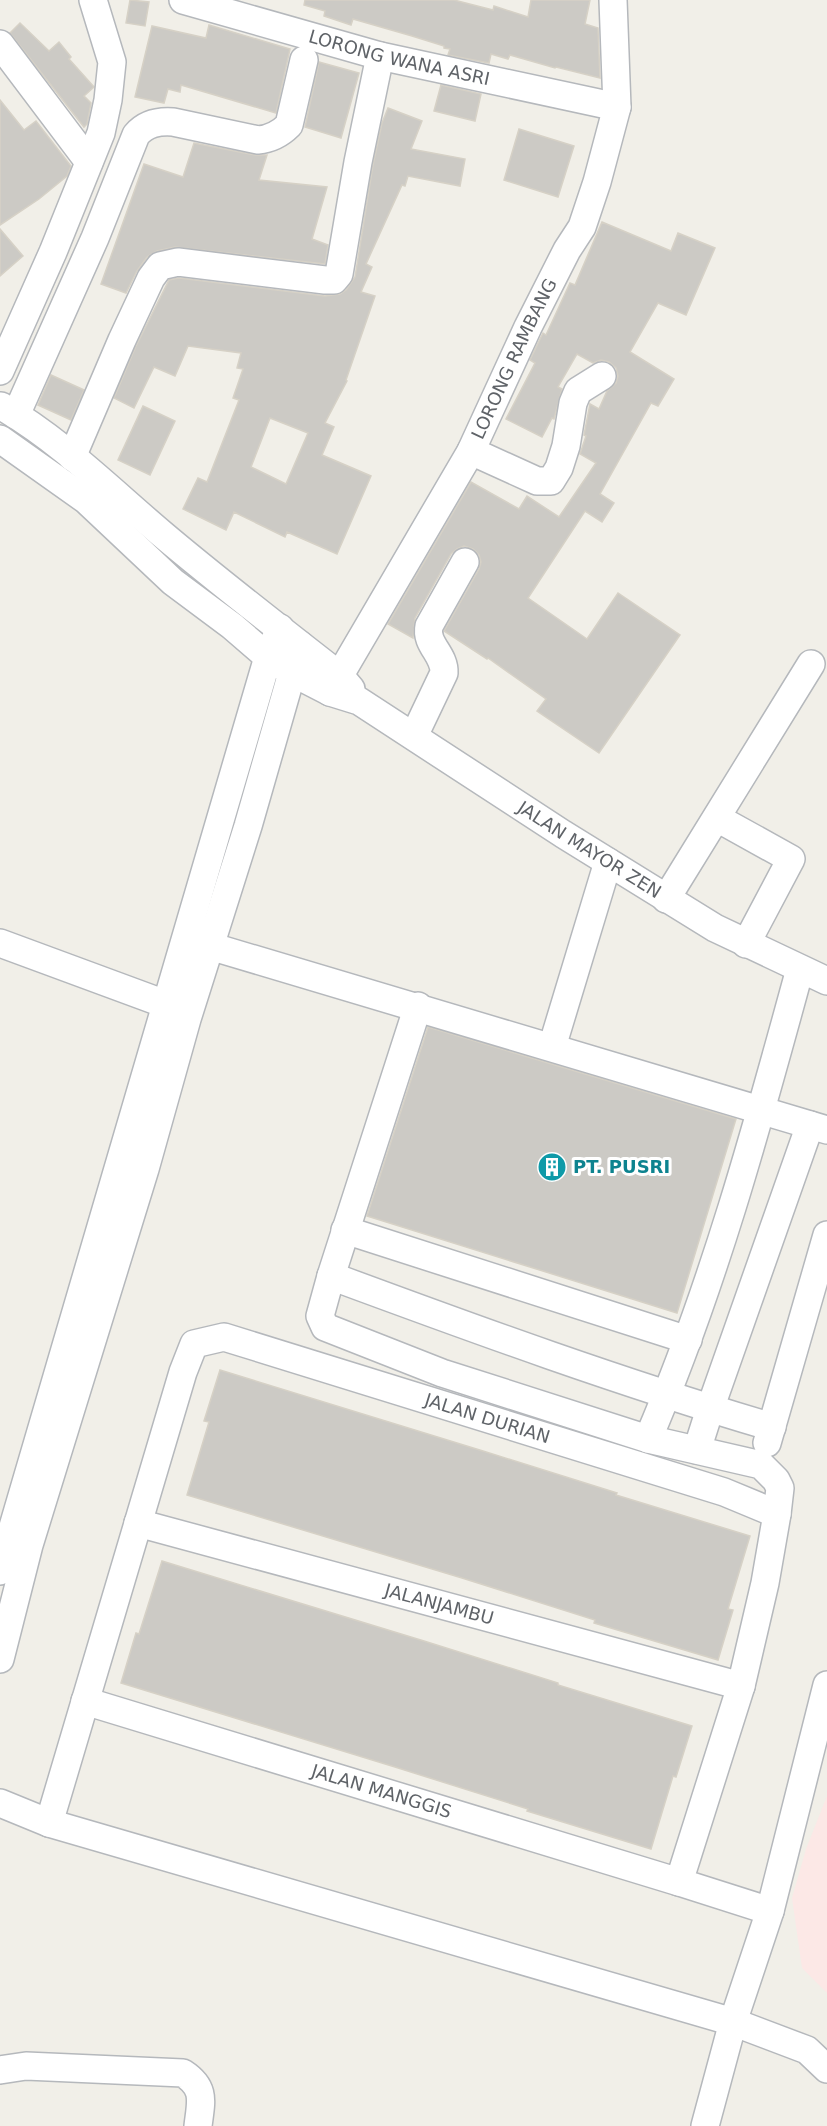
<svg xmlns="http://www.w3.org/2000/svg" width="827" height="2126" font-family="'DejaVu Sans',sans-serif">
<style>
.medical{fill:#fce8e6}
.building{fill:#cccac5;stroke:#d6d1c6;stroke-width:1.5;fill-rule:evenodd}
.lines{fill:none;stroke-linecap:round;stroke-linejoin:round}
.minor-casing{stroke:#b5b8bc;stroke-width:30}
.minor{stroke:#fff;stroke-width:27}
.labels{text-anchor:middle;stroke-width:6;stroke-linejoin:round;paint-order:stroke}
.street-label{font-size:18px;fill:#5f6368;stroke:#fff}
.culture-label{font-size:18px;font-weight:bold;fill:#0d838f;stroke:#fff;text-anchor:start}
</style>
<rect width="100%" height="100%" fill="#f1efe8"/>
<polygon class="medical" points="827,1796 827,1993 802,1968 792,1898 806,1849"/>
<g class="building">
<polygon points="130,0 149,2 145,26 126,23"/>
<polygon points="305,0 454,0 493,10 494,6 528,17 531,0 590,0 585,24 598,28 600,78 556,67 555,68 510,55 508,59 491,54 489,63 448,55 450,49 444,48 444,46 412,36 353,19 351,25 324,16 325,11 304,5"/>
<polygon points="20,23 49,51 59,42 71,57 69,59 94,87 84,96 91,103 87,124 84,127 10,33"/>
<polygon points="209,25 290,49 276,113 181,85 180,92 168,89 164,103 135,97 152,26 206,38"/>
<polygon points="319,62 359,73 341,138 305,127"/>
<polygon points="441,85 481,94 475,121 434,111"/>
<polygon points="0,100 24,130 36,121 71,166 67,176 39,199 0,225"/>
<path d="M388,108L422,121L411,149L465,159L460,186L408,176L405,186L402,185L366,264L372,267L361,292L375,296L346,380L347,381L325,423L334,427L322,455L371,476L337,554L287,532L285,537L234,512L226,530L183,509L198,478L207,482L239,400L233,398L243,369L237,368L241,353L188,346L175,376L154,367L134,408L114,398L136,346L169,280L179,278L325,296L340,294L346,290L355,277L373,165L382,123ZM270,418L308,433L286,484L251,467Z"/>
<polygon points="519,129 574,146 558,197 504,180"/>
<polygon points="194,143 255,155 267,155 259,180 327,187 312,239 328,245 325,264 175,247 157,251 147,257 137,271 126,293 101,284 144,164 183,177"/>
<polygon points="602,222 671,251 678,233 715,248 686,315 658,303 630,352 674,379 658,406 651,403 600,494 614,503 602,522 585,511 528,598 587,639 618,593 680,635 599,753 537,711 546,699 488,658 487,659 444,631 479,569 481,562 479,555 473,549 464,546 457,549 451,554 415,618 413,638 388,624 471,482 519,509 527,496 559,517 596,463 580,454 586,436 584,435 590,404 599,409 607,391 616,383 618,376 616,368 609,362 601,360 593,363 577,354 558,387 562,389 554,419 552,418 542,437 506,419 535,363 530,360 541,337 543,333 546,335 570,283 575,285"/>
<polygon points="0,229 23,256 0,276"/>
<polygon points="51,375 84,390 71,420 38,405"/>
<polygon points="143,406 175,421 150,475 118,460"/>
<polygon points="428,1027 736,1119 677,1313 367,1216"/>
<polygon points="220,1370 483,1451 617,1493 616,1495 750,1536 728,1609 733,1610 718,1660 594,1623 595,1620 462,1578 187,1495 209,1422 204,1421"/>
<polygon points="162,1561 424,1641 558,1683 558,1685 692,1726 676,1777 673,1776 651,1849 527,1811 528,1809 395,1767 121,1683 136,1633 139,1634"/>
</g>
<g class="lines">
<g class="minor-casing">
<g id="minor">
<path id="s1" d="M183,0L380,56L617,107"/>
<polyline points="0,44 89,162"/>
<polyline points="0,371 53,252 101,133 108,100 112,62 93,0"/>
<path d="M1,406C60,440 110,490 162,534C220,583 280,629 340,676L351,689"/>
<path d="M16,415L95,238L136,135C146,123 159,121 173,122L258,140C271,139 280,134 289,125L304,60"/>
<path id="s2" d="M0,439L86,500L173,582L232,626L268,657L293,673L330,692L359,701L563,834L715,928L827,981"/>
<polyline points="471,451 537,481 551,481 559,468 566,446 573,403 578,391 602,376"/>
<polyline points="72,457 122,340 151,278 160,266 178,262 325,280 334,280 339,274 358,162 380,56"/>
<path id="s3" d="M330,692L471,451L528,327L567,250L582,227L597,182L617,107L613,0"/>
<path d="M414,736L444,673C445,654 425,645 429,626L465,562"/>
<polyline points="717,818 791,859 746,944"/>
<polyline points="666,899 811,664"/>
<polyline points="193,941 827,1130"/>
<polyline points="0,943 168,1005"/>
<polyline points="418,1006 331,1276 320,1316 325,1327 442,1373 648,1439 761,1465 776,1480 780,1488 777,1514 765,1583 741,1686 679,1882 770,1911"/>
<polyline points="552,1047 608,862"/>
<polyline points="345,1230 688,1340"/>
<path d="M331,1276C477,1330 622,1383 772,1427"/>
<path d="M648,1439C713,1288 757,1127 800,969"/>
<polyline points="767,1443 827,1235"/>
<polyline points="697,1450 710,1409 810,1125"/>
<path id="s4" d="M138,1523L741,1686"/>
<polyline points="0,1571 268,657 280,628"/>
<polyline points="0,1659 29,1545 145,1169 187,1019 248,826 300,645"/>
<path id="s5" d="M85,1701L679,1882"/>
<polyline points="0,1803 49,1823 733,2022 770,1911 827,1685"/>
<path id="s6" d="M49,1823L183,1372L194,1344L224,1337L724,1492L777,1514"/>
<path d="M0,2070L26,2066L183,2073C206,2088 201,2101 198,2126"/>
<polyline points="705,2126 733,2022 807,2050 827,2069"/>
</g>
</g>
<use href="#minor" class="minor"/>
</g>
<defs>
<g id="building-disc" transform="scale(1.5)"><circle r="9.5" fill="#0f9aa8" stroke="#fff"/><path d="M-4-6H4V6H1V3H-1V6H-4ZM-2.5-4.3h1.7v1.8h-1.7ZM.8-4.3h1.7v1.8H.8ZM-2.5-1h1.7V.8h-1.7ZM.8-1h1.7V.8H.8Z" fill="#fff"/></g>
</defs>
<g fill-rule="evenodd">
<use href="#building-disc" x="552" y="1167"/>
</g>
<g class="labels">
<g class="street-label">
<text dy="6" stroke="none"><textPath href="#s1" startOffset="224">LORONG WANA ASRI</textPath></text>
<text dy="6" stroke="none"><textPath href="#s3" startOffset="381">LORONG RAMBANG</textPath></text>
<text dy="6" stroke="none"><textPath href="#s2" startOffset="722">JALAN MAYOR ZEN</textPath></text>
<text dy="6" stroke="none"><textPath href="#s6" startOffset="807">JALAN DURIAN</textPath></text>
<text dy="6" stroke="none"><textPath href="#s4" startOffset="312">JALANJAMBU</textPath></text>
<text dy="6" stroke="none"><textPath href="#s5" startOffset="310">JALAN MANGGIS</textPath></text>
</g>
<g class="culture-label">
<text x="573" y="1173">PT. PUSRI</text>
</g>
</g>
</svg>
